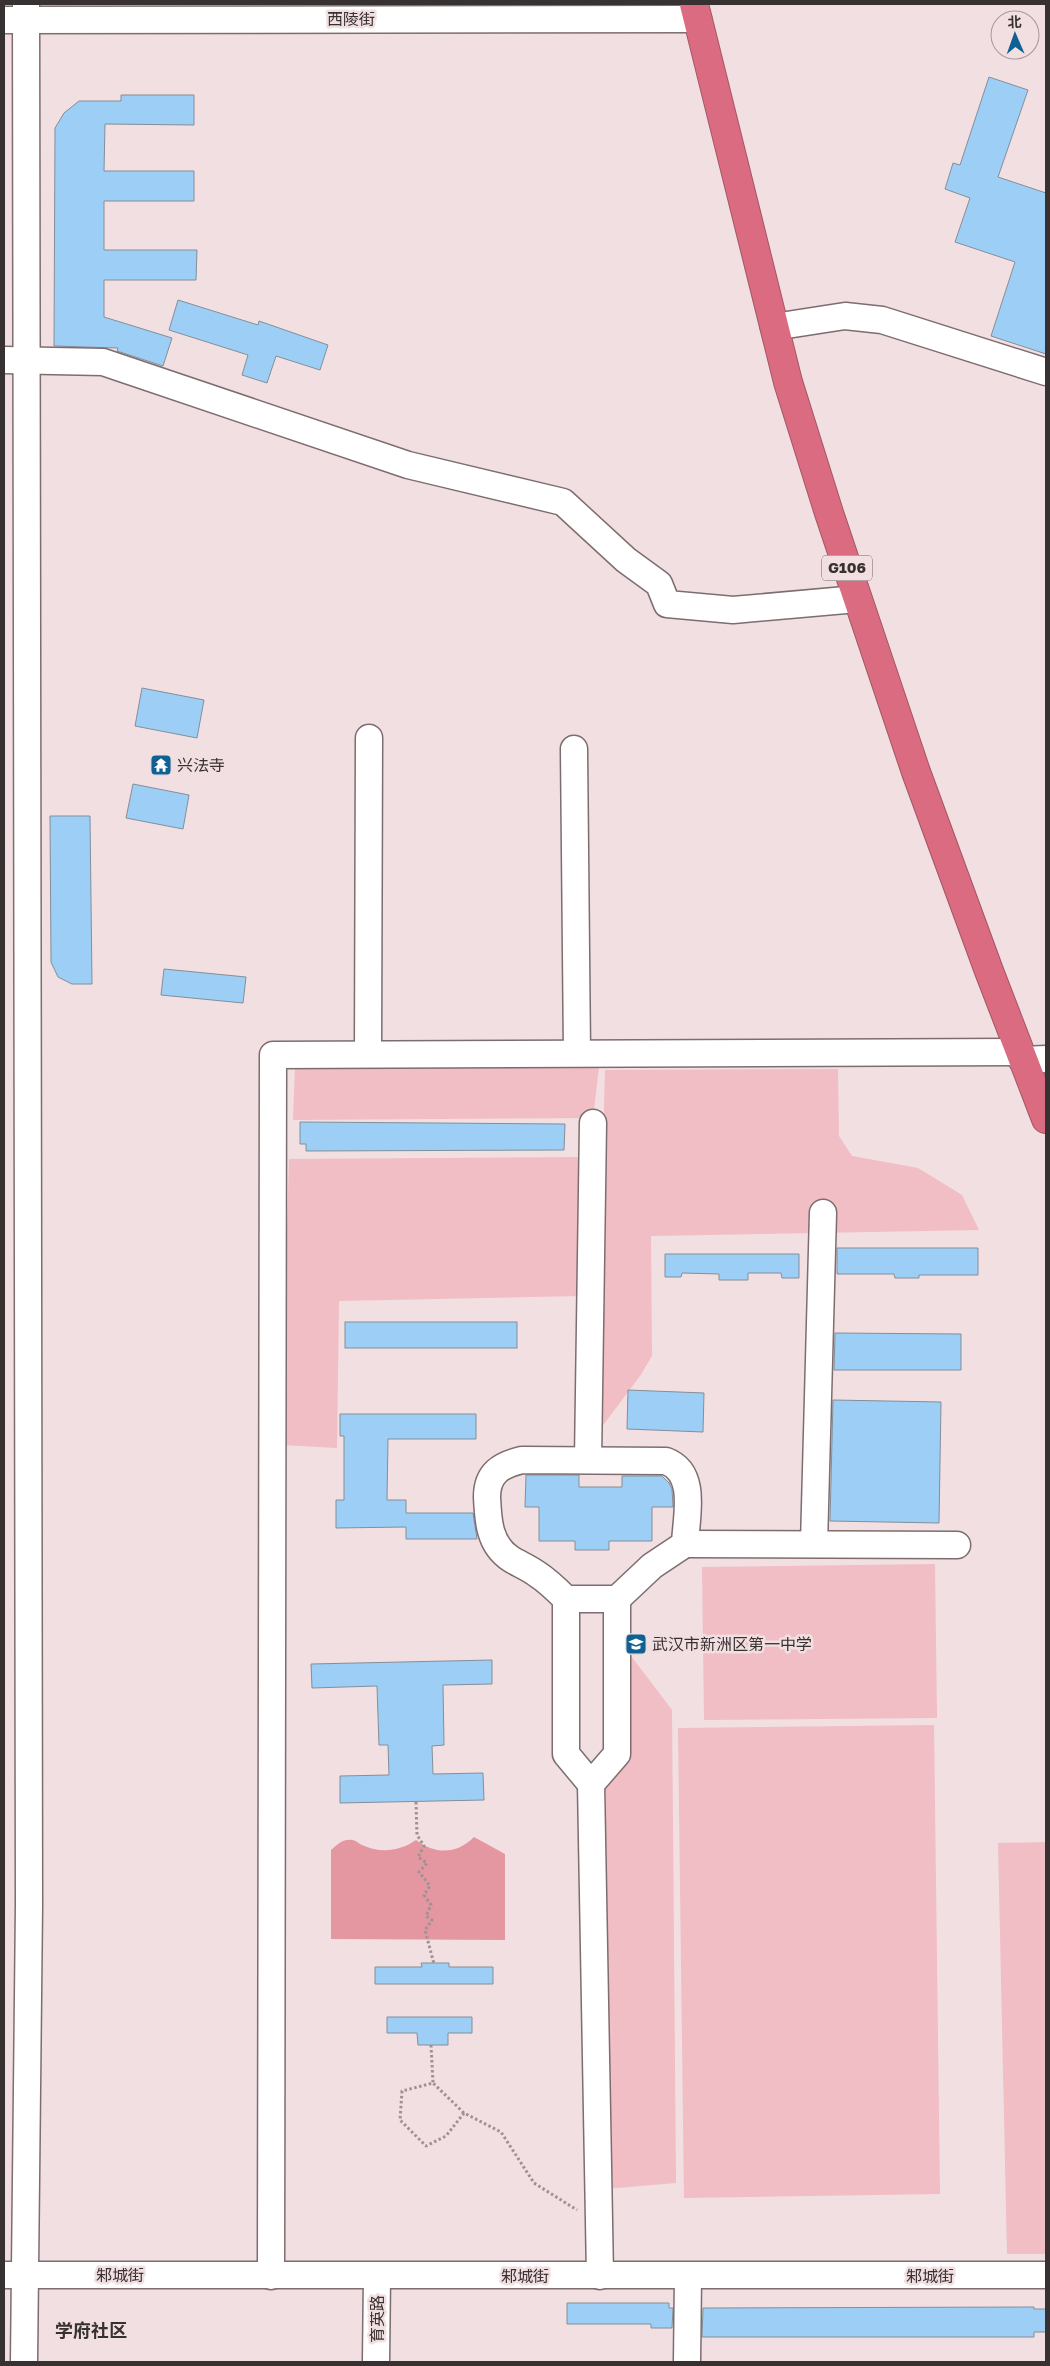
<svg xmlns="http://www.w3.org/2000/svg" width="1050" height="2366" font-family="'Golos Text','Noto Sans SC',sans-serif">
<style>
.green{fill:#f0bec4}
.water{fill:#e496a1}
.building{fill:#9dcef5;stroke:#838f99}
.lines{fill:none;stroke-linecap:round;stroke-linejoin:round}
.minor-casing{stroke:#7d6d6f;stroke-width:29}
.highway-casing{stroke:#a25765;stroke-width:30}
.path{stroke:#9f9192;stroke-width:3;stroke-dasharray:2.5 2.5;stroke-linecap:butt}
.minor{stroke:#fff;stroke-width:26}
.highway{stroke:#db6b80;stroke-width:28}
.labels{text-anchor:middle;stroke-width:5;stroke-linejoin:round;paint-order:stroke}
.shield{fill:#f2dfe1;stroke:#706566;stroke-width:1}
.shield-label{font-size:15px;font-weight:bold;fill:#383132}
.street-label{font-size:16px;fill:#383132;stroke:#f2dfe1}
.poi-label{font-size:16px;fill:#383132;stroke:#f2dfe1;text-anchor:start}
.neighbourhood-label{font-size:18px;font-weight:bold;fill:#383132;stroke:#f2dfe1}
</style>
<rect width="100%" height="100%" fill="#f2dfe1"/>
<g class="green">
<polygon points="295,1067 599,1067 593,1118 293,1120"/>
<polygon points="838,1069 839,1136 852,1156 918,1168 962,1195 979,1230 651,1236 652,1356 640,1376 595,1436 605,1070"/>
<polygon points="584,1157 580,1296 339,1301 337,1448 281,1445 289,1159"/>
<polygon points="935,1564 937,1718 704,1720 702,1567"/>
<polygon points="622,1644 672,1710 676,2183 605,2189 600,1787"/>
<polygon points="934,1725 940,2194 684,2198 678,1728"/>
<polygon points="1046,1842 1046,2254 1007,2254 998,1843"/>
</g>
<path class="water" d="M474,1837L505,1854V1940L331,1939V1850C336,1845 344,1838 352,1840C356,1840 359,1844 362,1845C381,1854 400,1851 416,1840C436,1855 457,1854 474,1837Z"/>
<g class="building">
<polygon points="989,77 1028,90 998,177 1046,193 1046,354 991,336 1015,262 955,242 970,198 945,189 953,163 960,165"/>
<polygon points="121,95 194,95 194,125 105,124 104,171 194,171 194,201 104,201 104,250 197,250 196,280 104,280 104,317 172,338 163,366 117,351 118,348 54,346 55,128 64,113 79,101 121,101"/>
<polygon points="178,300 258,325 259,321 328,345 320,370 276,356 267,383 242,375 248,355 169,330"/>
<polygon points="142,688 204,700 197,738 135,726"/>
<polygon points="133,784 189,795 183,829 126,818"/>
<polygon points="50,816 90,816 92,984 72,984 58,977 51,962"/>
<polygon points="164,969 246,977 243,1003 161,995"/>
<polygon points="300,1122 565,1124 564,1150 306,1151 306,1144 300,1144"/>
<polygon points="837,1248 978,1248 978,1275 919,1275 919,1278 895,1278 894,1274 837,1274"/>
<polygon points="665,1254 799,1254 799,1278 782,1278 781,1273 748,1273 748,1280 719,1280 719,1274 682,1273 681,1277 665,1277"/>
<rect x="345" y="1322" width="172" height="26"/>
<polygon points="835,1333 961,1334 961,1370 834,1370"/>
<polygon points="628,1390 704,1393 703,1432 627,1429"/>
<polygon points="833,1400 941,1402 939,1523 830,1521"/>
<polygon points="340,1414 476,1414 476,1439 388,1439 387,1500 406,1500 406,1513 473,1513 477,1539 406,1539 406,1527 336,1528 336,1500 344,1500 344,1436 340,1436"/>
<polygon points="526,1475 579,1475 579,1487 622,1487 622,1476 662,1476 669,1483 672,1489 673,1507 652,1507 652,1541 609,1541 609,1550 575,1550 575,1541 539,1541 539,1507 525,1507"/>
<polygon points="492,1660 492,1684 443,1685 444,1745 432,1746 433,1774 483,1773 484,1800 340,1803 340,1776 389,1775 388,1745 379,1745 377,1686 312,1688 311,1664"/>
<polygon points="421,1963 449,1963 449,1967 493,1967 493,1984 375,1984 375,1967 422,1967"/>
<polygon points="387,2017 472,2017 472,2033 448,2033 448,2045 418,2045 417,2033 387,2033"/>
<polygon points="567,2303 669,2303 669,2308 673,2308 672,2328 651,2328 651,2324 567,2324"/>
<polygon points="1034,2307 1034,2309 1046,2309 1046,2332 1034,2332 1034,2337 702,2337 703,2308"/>
</g>
<g class="lines">
<g class="minor-casing">
<g id="minor">
<polyline points="4,20 698,19"/>
<polyline points="774,327 845,316 882,320 1046,372"/>
<polyline points="4,360 103,362 408,465 563,502 626,560 659,584 667,604 733,610 857,599"/>
<polyline points="574,749 577,1053"/>
<polyline points="368,1054 369,738"/>
<polyline points="1022,1060 1046,1059"/>
<polyline points="588,1460 593,1123"/>
<polyline points="685,1544 957,1545"/>
<polyline points="814,1544 823,1213"/>
<path d="M566,1599H617V1754L591,1784L566,1754V1599C557,1590 548,1581 537,1574C529,1568 519,1564 511,1559C489,1545 488,1520 487,1497C487,1474 500,1465 522,1460L666,1461C698,1473 686,1517 685,1544L652,1566L617,1599"/>
<polyline points="591,1784 600,2276"/>
<polyline points="4,2275 1046,2275"/>
<polyline points="271,2276 273,1055 1019,1052"/>
<polyline points="24,2362 29,1905 26,4"/>
<polyline points="376,2362 377,2276"/>
<polyline points="687,2362 688,2276"/>
</g>
</g>
<g class="highway-casing">
<polyline id="highway" points="694,4 788,382 829,513 916,772 989,971 1046,1119"/>
</g>
<g class="path">
<polyline points="416,1802 417,1835 424,1846 418,1857 427,1863 419,1872 430,1886 424,1895 431,1905 426,1916 432,1920 425,1930 434,1964"/>
<polyline points="431,2045 433,2083"/>
<polyline points="464,2113 446,2136 426,2146 400,2120 402,2091 433,2083 464,2113 501,2132 534,2183 577,2210"/>
</g>
<use href="#minor" class="minor"/>
<use href="#highway" class="highway"/>
</g>
<defs>
<g id="temple-square" transform="scale(1.125)"><rect x="-9" y="-9" width="18" height="18" rx="4" fill="#0f6193" stroke="#f2dfe1"/><path d="M0-6L5-2H3V0L6.5 2.5H4V6H1.5V3h-3V6H-4V2.5H-6.5L-3 0V-2H-5Z" fill="#fff"/></g>
<g id="school-square" transform="scale(1.125)"><rect x="-9" y="-9" width="18" height="18" rx="4" fill="#0f6193" stroke="#f2dfe1"/><path d="M0-5L7-2L0 1L-7-2ZM-4 1L0 2.5L4 1V4Q0 6-4 4Z" fill="#fff"/></g>
</defs>
<g fill-rule="evenodd">
<use href="#temple-square" x="161" y="765"/>
<use href="#school-square" x="636" y="1644"/>
</g>
<g class="labels">
<rect class="shield" x="822" y="555.5" width="50" height="25" rx="4"/>
<g class="shield-label">
<text x="847" y="573">G106</text>
</g>
<g class="street-label">
<text x="351" y="25">西陵街</text>
<text x="120" y="2281">邾城街</text>
<text x="525" y="2282">邾城街</text>
<text x="930" y="2282">邾城街</text>
<text transform="translate(377 2319) rotate(-90)" y="6">育英路</text>
</g>
<g class="poi-label">
<text x="177" y="771">兴法寺</text>
<text x="652" y="1650">武汉市新洲区第一中学</text>
</g>
<g class="neighbourhood-label">
<text x="91" y="2337">学府社区</text>
</g>
</g>
<rect width="1050" height="2366" fill="none" stroke="#383132" stroke-width="10"/>
<g transform="translate(1015 35) rotate(358)"><circle r="24" fill="#f2dfe1" stroke="#a8999b"/>
<path d="M0-4L9 19L0 12L-9 19Z" fill="#0f6193"/>
<text y="-8" font-size="14" font-weight="bold" text-anchor="middle" fill="#383132">北</text>
</g>
</svg>
